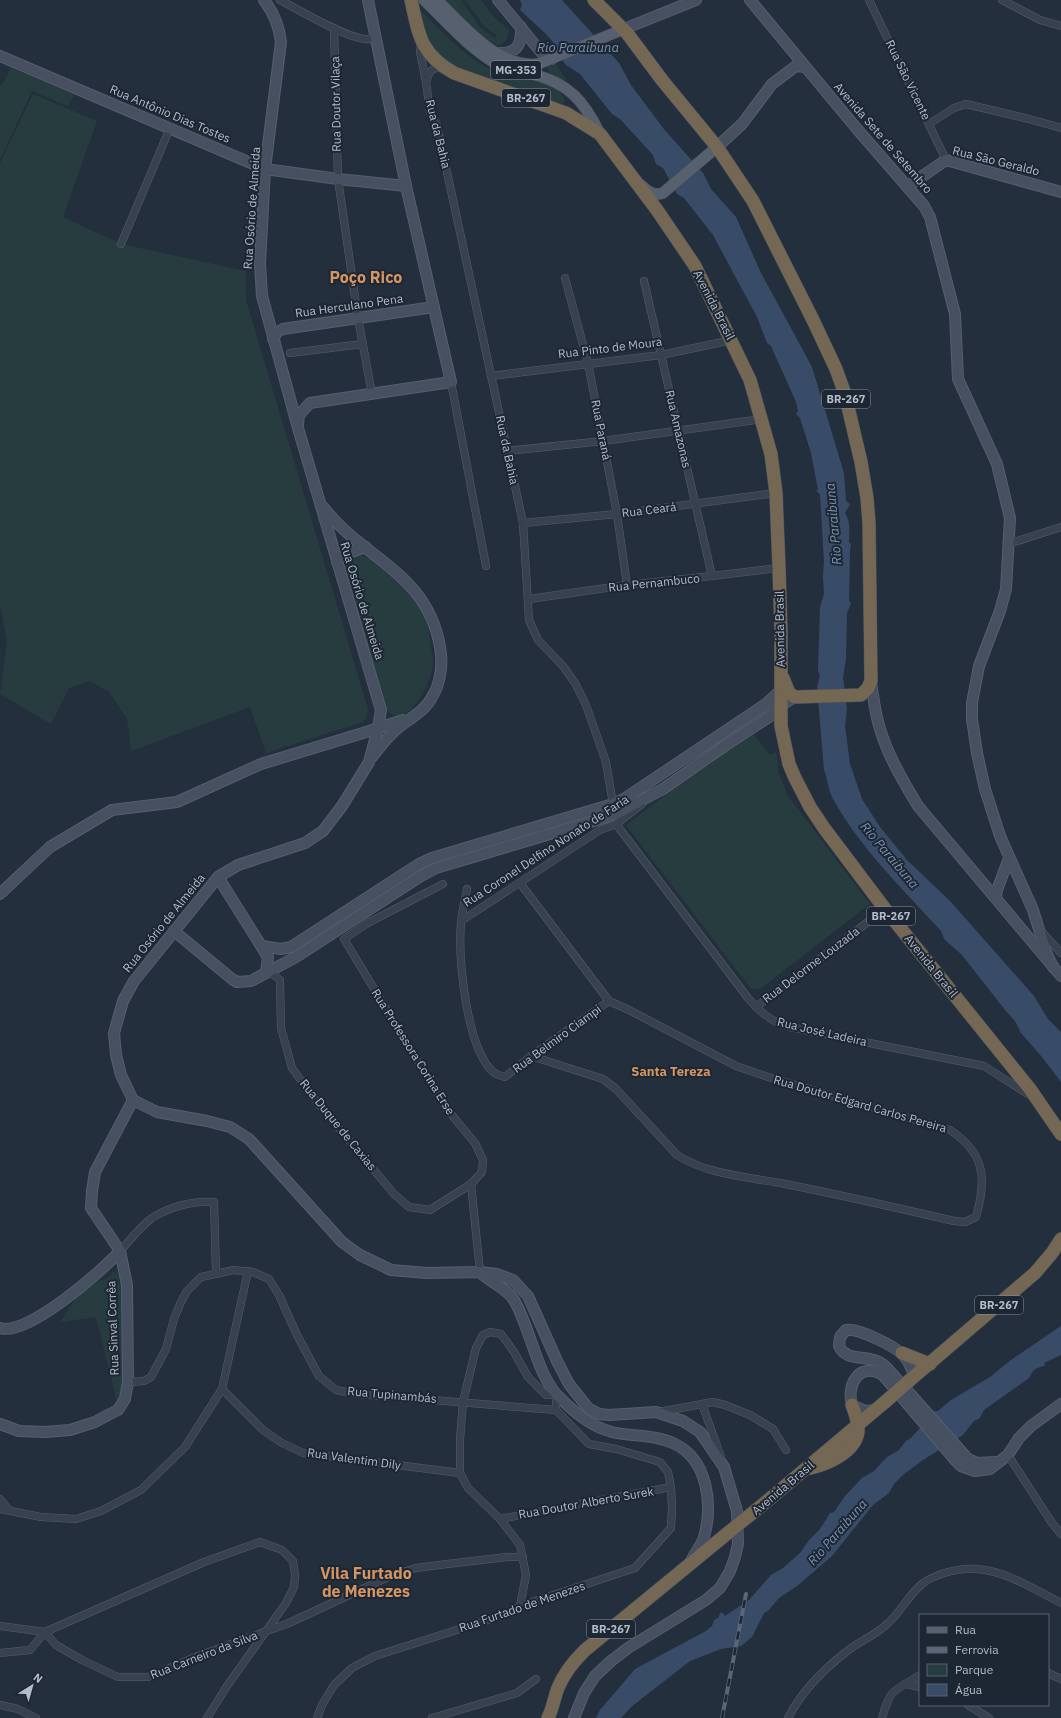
<svg xmlns="http://www.w3.org/2000/svg" width="1061" height="1718" font-family="'IBM Plex Sans',sans-serif">
<style>
.green{fill:#263c3f}
.water{fill:#394c67}
.lines{fill:none;stroke-linecap:round;stroke-linejoin:round}
.street-casing{stroke:#565f6c;stroke-width:8}
.secondary-casing{stroke:#565f6c;stroke-width:12}
.primary-casing{stroke:#414a57;stroke-width:12}
.highway-casing{stroke:#434c59;stroke-width:14}
.street{stroke:#38414e;stroke-width:7}
.secondary{stroke:#465061;stroke-width:10}
.primary{stroke:#56606e;stroke-width:11}
.highway{stroke:#746855;stroke-width:13}
.rail-casing{stroke:#5a6575;stroke-width:4}
.rail{stroke:#1d2633;stroke-width:2.5;stroke-dasharray:8;stroke-linecap:butt}
.highway-bridge-casing{stroke:#434c59;stroke-width:14;stroke-linecap:butt}
.highway-bridge{stroke:#746855;stroke-width:13}
.labels{text-anchor:middle;stroke-width:4;stroke-linejoin:round;paint-order:stroke}
.shield{fill:#1d2633;stroke:#878f9c;stroke-width:1}
.shield-label{font-size:11px;font-weight:bold;fill:#b4bcc9}
.street-label{font-size:12px;fill:#b4bcc9;stroke:#1d2633}
.water-label{font-size:13px;font-style:italic;fill:#7c92b1;stroke:#1d2633}
.neighbourhood-label{font-size:13px;font-weight:bold;fill:#d59563;stroke:#1d2633}
.district-label{font-size:16px;font-weight:bold;fill:#d59563;stroke:#1d2633}
</style>
<rect width="100%" height="100%" fill="#242f3e"/>
<g class="green">
<path d="M445,0H461L481,28L495,38L496,35L484,26L465,0H481L494,17L509,30L507,39L501,45C488,47 455,10 445,0Z"/>
<path d="M418,8C438,27 470,63 496,71C513,77 562,78 565,102L561,105L451,66L428,44Z"/>
<polygon points="556,64 567,82 552,76 547,67"/>
<polygon points="11,68 74,94 68,106 32,91 0,160 0,85 3,83"/>
<polygon points="33,94 97,121 63,217 121,244 246,271 246,300 368,709 367,717 363,722 266,753 250,707 131,751 127,718 109,692 90,681 69,688 51,724 0,694 7,642 0,604 0,163"/>
<path d="M351,556C355,556 360,555 363,556C376,559 391,574 400,583C420,603 429,619 431,647C432,652 433,658 433,662C432,687 400,744 380,699L343,564Z"/>
<polygon points="767,708 767,714 730,738 727,734"/>
<polygon points="753,733 770,755 776,752 778,763 778,771 788,796 870,904 760,989 751,989 626,825 663,797"/>
<polygon points="720,740 722,741 722,744 681,766"/>
<path d="M113,1272L118,1273L119,1284L124,1285L125,1382L122,1398L117,1401L96,1317L61,1322C71,1304 84,1282 106,1279Z"/>
</g>
<g class="water">
<path d="M520,0H562L619,63L631,85L663,128L703,173L711,189L736,217L761,273L812,367L844,473L846,501L850,504L845,513C851,523 849,531 849,542L851,544L850,551L849,601L851,603L847,613L846,659L843,678L847,709L845,726L850,764L862,799L880,827L907,860L951,902L1034,996L1048,1019L1061,1032V1082L1042,1057L1021,1033L1015,1021L1005,1010L962,955L944,939L941,931C903,889 860,848 833,799C828,790 828,779 824,770L817,687L820,675L818,671L820,607L824,594L823,576L824,561L820,494L816,491L818,490L811,453L800,418L796,414L798,411L796,402L771,346L767,343L757,317L713,235L684,198L677,194L663,168L656,164L653,155L620,119L612,114L580,74L566,65L554,49L553,42L546,34L520,10L522,5Z"/>
<path d="M1061,1326V1355L1044,1363L1045,1366C1036,1367 1033,1370 1029,1378L984,1410L980,1418L974,1421L963,1435L923,1460L904,1474L894,1484L889,1493L873,1505L832,1556L797,1586L779,1598L768,1611L764,1613L752,1637L741,1646L721,1649L690,1661L631,1707L621,1718H596L600,1710L635,1669L706,1631L712,1626L714,1620L718,1618L720,1613H723L725,1616L749,1600L771,1575L783,1568L801,1552L809,1540L820,1529L830,1513L834,1512L845,1496L862,1478L874,1471L887,1457L899,1450L906,1441L911,1438L935,1411H938L951,1400L990,1377L1011,1360Z"/>
</g>
<g class="lines">
<g class="street-casing">
<g id="street">
<path d="M280,0C297,9 352,42 370,39L375,34"/>
<polyline points="869,0 946,160"/>
<polyline points="1002,0 1040,20 1061,26"/>
<polyline points="334,28 338,179 358,318 372,394"/>
<polyline points="421,41 420,52 426,82 430,112 437,126 523,523 529,620 538,640 563,666 575,683 586,705 606,762 613,804"/>
<path d="M426,82C429,72 432,66 443,68"/>
<polyline points="929,124 954,108 966,104 1029,119 1061,128"/>
<polyline points="121,244 170,128"/>
<polyline points="565,278 588,363 617,514 627,585"/>
<polyline points="644,281 712,576"/>
<polyline points="290,353 363,344"/>
<polyline points="491,376 661,355 732,340"/>
<polyline points="451,382 486,566"/>
<polyline points="507,451 603,441 762,419"/>
<polyline points="523,523 617,514 776,493"/>
<polyline points="1008,544 1061,527"/>
<polyline points="529,599 627,585 712,576 779,568"/>
<path d="M616,824L748,998C760,1012 771,1022 790,1027L984,1066L1031,1096"/>
<path d="M520,883L609,1001L629,1010L736,1066L768,1077L950,1130C985,1153 987,1179 976,1217L965,1222L954,1221C898,1208 841,1195 785,1184C749,1177 708,1175 677,1155L616,1089L603,1079L531,1056"/>
<path d="M467,889C465,900 462,911 461,922C458,958 466,1043 491,1070C495,1074 500,1076 505,1077L531,1056L609,1001"/>
<polyline points="461,921 600,830 616,824 642,804"/>
<polyline points="1041,931 1061,953"/>
<polyline points="266,972 274,975 280,980 281,1028 292,1068 316,1101 394,1194 409,1207 430,1210 471,1184 482,1172 483,1160 475,1143 446,1108 344,939 366,924 443,884"/>
<polyline points="756,1007 885,909"/>
<polyline points="471,1184 480,1272"/>
<path d="M120,1251C130,1240 140,1227 152,1218C169,1207 194,1200 214,1202L216,1273"/>
<polyline points="128,1382 144,1381 151,1377 166,1349 174,1319 181,1302 187,1291 201,1277 234,1270 242,1271 253,1272 269,1279 279,1295 297,1335 319,1376 336,1390 357,1394 556,1410 556,1395 546,1395 528,1377 514,1352 501,1334 490,1332 483,1335 476,1348 463,1402 460,1439 460,1473 468,1488 500,1519 520,1545 526,1575 520,1606"/>
<polyline points="222,1389 263,1430 282,1443 303,1453 460,1473"/>
<polyline points="702,1404 721,1457"/>
<polyline points="659,1412 713,1402 725,1405 750,1415 773,1429 786,1450"/>
<polyline points="1008,1455 1052,1523 1061,1534"/>
<polyline points="0,1499 9,1510"/>
<polyline points="0,1509 41,1517 76,1519 101,1511 141,1490 185,1447 222,1389 248,1271"/>
<polyline points="500,1519 671,1487"/>
<polyline points="0,1626 45,1632 204,1562 260,1542 282,1550 293,1561 295,1575 294,1587 286,1603 227,1686 207,1718"/>
<polyline points="45,1632 56,1645 82,1660 118,1677 148,1677 198,1656 289,1623 388,1577 416,1568 447,1564 507,1557 523,1557"/>
<polyline points="0,1653 30,1650 45,1632"/>
<polyline points="1048,1673 1061,1679"/>
<polyline points="906,1684 920,1687"/>
<polyline points="0,1705 18,1709 36,1718"/>
<polyline points="968,1705 989,1718"/>
<polyline points="317,1718 322,1705 334,1685 352,1668 375,1656 510,1613 520,1606 635,1568 671,1528 672,1508 671,1487 668,1472 660,1462 616,1449 589,1444 556,1410"/>
<polyline points="432,1718 517,1693 536,1679"/>
<path d="M788,1718C801,1692 823,1670 846,1652C858,1642 874,1636 886,1625C900,1614 908,1595 922,1584C935,1574 960,1567 977,1569C1007,1571 1035,1590 1061,1603"/>
<path d="M882,1718C891,1686 894,1692 920,1675"/>
</g>
</g>
<g class="secondary-casing">
<g id="secondary">
<polyline points="498,0 541,52 552,59"/>
<polyline points="750,0 857,129 924,206 930,217 955,314 958,379 997,464 1010,518 1006,589 1000,611 979,666 972,703 972,719 977,753 985,789 1000,836 1033,910 1046,952 1053,967"/>
<polyline points="624,29 696,0"/>
<path d="M495,53C515,54 522,48 521,27"/>
<polyline points="0,56 265,169 338,179 406,186"/>
<polyline points="717,147 742,124 772,84 796,66 805,67"/>
<polyline points="908,186 946,160 1061,192"/>
<polyline points="273,339 277,332 283,329 434,307"/>
<polyline points="298,424 299,415 310,403 451,382 406,186 368,0"/>
<path d="M323,507C364,560 427,572 440,647C443,663 441,683 432,697C425,711 410,718 398,728C388,736 380,747 372,757"/>
<polyline points="337,562 345,554 366,547"/>
<path d="M871,681C873,697 875,713 880,729C888,756 903,781 918,806L1061,976"/>
<polyline points="218,877 268,957 266,972"/>
<polyline points="0,894 50,847 112,810 177,802 261,764 363,733 403,720"/>
<polyline points="996,897 997,890 1009,858"/>
<polyline points="174,931 232,979 237,982 251,981 296,957 421,876 436,868 614,815 663,789 726,745 775,713 786,702 795,697"/>
<polyline points="262,946 281,949 291,947 419,864 432,858 613,804 627,797 766,704 780,691"/>
<path d="M133,1100L121,1075L116,1055L114,1033L123,1001L134,981L218,877L238,865L305,843L323,831L342,806L369,762L378,728L381,710L298,428L262,296L260,264L265,169L281,42C279,25 274,13 264,0"/>
<polyline points="133,1100 157,1112 207,1121 230,1127 249,1139 342,1242 360,1255 391,1270 427,1273 480,1272 497,1274 513,1280 528,1296 557,1361 569,1384 588,1408 599,1414 609,1415 656,1412 683,1421 700,1432 724,1467 737,1511 738,1544 735,1557 730,1571 720,1588 706,1600 628,1648 611,1661 595,1676 584,1693 574,1718"/>
<path d="M480,1272C490,1283 506,1287 514,1300C530,1327 537,1375 558,1396C573,1411 591,1427 612,1432C633,1437 655,1434 675,1444C708,1460 713,1505 704,1537C702,1545 695,1553 691,1561"/>
<path d="M0,1328C27,1337 102,1271 120,1251"/>
<path d="M914,1377C912,1369 909,1361 903,1355C895,1346 858,1328 846,1330L840,1337L839,1346C845,1360 861,1356 873,1360C878,1361 883,1364 887,1368L968,1459L977,1463L997,1462"/>
<path d="M876,1410L865,1411L852,1405C846,1384 860,1361 883,1375L956,1461L961,1466L975,1471L990,1469L1008,1455L1019,1438L1031,1426L1061,1404"/>
<polyline points="0,1424 19,1431 45,1432 70,1430 95,1422 108,1415 118,1410 125,1399 128,1382 127,1285 120,1251 91,1208 92,1191 95,1172 133,1100"/>
</g>
</g>
<g class="primary-casing">
<g id="primary">
<path d="M424,0C446,21 468,47 495,63C506,69 520,71 532,74C569,83 584,101 600,134"/>
<path d="M437,0C463,25 498,69 538,64L624,29"/>
<path d="M641,185C648,192 654,196 663,193L717,147"/>
</g>
</g>
<g class="highway-casing">
<g id="highway">
<path d="M411,0C419,35 420,54 454,73L566,113L600,134L657,210L695,266L750,380L771,454L776,493L779,568L781,631V726L789,764L795,778L810,807L824,828L885,909L1030,1089L1061,1134"/>
<polyline points="594,0 627,33 662,80 717,147 753,201 813,320 836,369 845,394 861,462 867,498 869,523 871,681 868,688 861,695 795,697 789,693 783,678"/>
<polyline points="902,1353 930,1364"/>
<polyline points="910,1380 1035,1273 1052,1253 1061,1239"/>
<path d="M811,1468C828,1464 855,1452 858,1432C859,1423 855,1413 852,1405"/>
<polyline points="772,1497 885,1402"/>
<path d="M548,1718C553,1708 554,1698 558,1688C564,1673 573,1662 584,1651L718,1541"/>
</g>
</g>
<use href="#street" class="street"/>
<use href="#secondary" class="secondary"/>
<use href="#primary" class="primary"/>
<use href="#highway" class="highway"/>
<g class="rail-casing">
<polyline id="rail" points="722,1718 746,1594"/>
</g>
<use href="#rail" class="rail"/>
<g class="highway-bridge-casing">
<g id="highway-bridge">
<polyline points="885,1402 910,1380"/>
<polyline points="718,1541 772,1497"/>
</g>
</g>
<use href="#highway-bridge" class="highway-bridge"/>
</g>
<g class="labels">
<g class="shield">
<rect x="491" y="61" width="50" height="18" rx="3"/>
<rect x="502" y="89" width="48" height="18" rx="3"/>
<rect x="822" y="390" width="48" height="18" rx="3"/>
<rect x="867" y="907" width="48" height="18" rx="3"/>
<rect x="975" y="1296" width="48" height="18" rx="3"/>
<rect x="587" y="1620" width="48" height="18" rx="3"/>
</g>
<g class="shield-label">
<text x="516" y="74">MG-353</text>
<text x="526" y="102">BR-267</text>
<text x="846" y="403">BR-267</text>
<text x="891" y="920">BR-267</text>
<text x="999" y="1309">BR-267</text>
<text x="611" y="1633">BR-267</text>
</g>
<g class="street-label">
<text transform="translate(908 80) rotate(64)" y="4">Rua São Vicente</text>
<text transform="translate(336 104) rotate(-91)" y="4">Rua Doutor Vilaça</text>
<text transform="translate(170 114) rotate(23)" y="4">Rua Antônio Dias Tostes</text>
<text transform="translate(438 134) rotate(76)" y="4">Rua da Bahia</text>
<text transform="translate(883 138) rotate(49)" y="4">Avenida Sete de Setembro</text>
<text transform="translate(996 161) rotate(14)" y="4">Rua São Geraldo</text>
<text transform="translate(252 208) rotate(-86)" y="4">Rua Osório de Almeida</text>
<text transform="translate(714 305) rotate(63)" y="4">Avenida Brasil</text>
<text transform="translate(349 306) rotate(-8)" y="4">Rua Herculano Pena</text>
<text transform="translate(610 348) rotate(-7)" y="4">Rua Pinto de Moura</text>
<text transform="translate(678 429) rotate(77)" y="4">Rua Amazonas</text>
<text transform="translate(601 430) rotate(79)" y="4">Rua Paraná</text>
<text transform="translate(507 450) rotate(78)" y="4">Rua da Bahia</text>
<text transform="translate(649 510) rotate(-7)" y="4">Rua Ceará</text>
<text transform="translate(654 583) rotate(-6)" y="4">Rua Pernambuco</text>
<text transform="translate(362 601) rotate(73)" y="4">Rua Osório de Almeida</text>
<text transform="translate(780 629) rotate(-91)" y="4">Avenida Brasil</text>
<text transform="translate(546 851) rotate(-33)" y="4">Rua Coronel Delfino Nonato de Faria</text>
<text transform="translate(164 923) rotate(-51)" y="4">Rua Osório de Almeida</text>
<text transform="translate(811 965) rotate(-37)" y="4">Rua Delorme Louzada</text>
<text transform="translate(931 966) rotate(51)" y="4">Avenida Brasil</text>
<text transform="translate(822 1032) rotate(13)" y="4">Rua José Ladeira</text>
<text transform="translate(557 1039) rotate(-36)" y="4">Rua Belmiro Ciampi</text>
<text transform="translate(413 1052) rotate(58)" y="4">Rua Professora Corina Erse</text>
<text transform="translate(860 1104) rotate(16)" y="4">Rua Doutor Edgard Carlos Pereira</text>
<text transform="translate(338 1125) rotate(51)" y="4">Rua Duque de Caxias</text>
<text transform="translate(113 1328) rotate(-92)" y="4">Rua Sinval Corrêa</text>
<text transform="translate(392 1395) rotate(5)" y="4">Rua Tupinambás</text>
<text transform="translate(354 1459) rotate(8)" y="4">Rua Valentim Dily</text>
<text transform="translate(783 1488) rotate(-40)" y="4">Avenida Brasil</text>
<text transform="translate(586 1503) rotate(-10)" y="4">Rua Doutor Alberto Surek</text>
<text transform="translate(522 1607) rotate(-19)" y="4">Rua Furtado de Menezes</text>
<text transform="translate(204 1655) rotate(-21)" y="4">Rua Carneiro da Silva</text>
</g>
<g class="water-label">
<text x="578" y="52">Rio Paraibuna</text>
<text transform="translate(833 524) rotate(-95)" y="5">Rio Paraibuna</text>
<text transform="translate(890 855) rotate(50)" y="5">Rio Paraibuna</text>
<text transform="translate(837 1532) rotate(-49)" y="5">Rio Paraibuna</text>
</g>
<g class="neighbourhood-label">
<text x="671" y="1076">Santa Tereza</text>
</g>
<g class="district-label">
<text x="366" y="283">Poço Rico</text>
<text x="366" y="1579">Vila Furtado<tspan x="366" dy="18">de Menezes</tspan></text>
</g>
</g>
<rect x="919" y="1614" width="130" height="92" fill="#1d2633" stroke="#59626f"/>
<rect x="927" y="1627" width="20" height="6" fill="#56606e" stroke="#59626f"/>
<text x="955" y="1634" font-size="12" fill="#b4bcc9">Rua</text>
<rect x="927" y="1647" width="20" height="6" fill="#5a6575" stroke="#59626f"/>
<text x="955" y="1654" font-size="12" fill="#b4bcc9">Ferrovia</text>
<rect x="927" y="1664" width="20" height="12" fill="#263c3f" stroke="#59626f"/>
<text x="955" y="1674" font-size="12" fill="#b4bcc9">Parque</text>
<rect x="927" y="1684" width="20" height="12" fill="#394c67" stroke="#59626f"/>
<text x="955" y="1694" font-size="12" fill="#b4bcc9">Água</text>
<g transform="translate(32 1686) rotate(37)" stroke="#1d2633" stroke-width="3" paint-order="stroke">
<path d="M0-3L7 15L0 10L-7 15Z" fill="#b4bcc9"/>
<text y="-6" font-size="11" font-weight="bold" text-anchor="middle" fill="#b4bcc9">N</text>
</g>
</svg>
